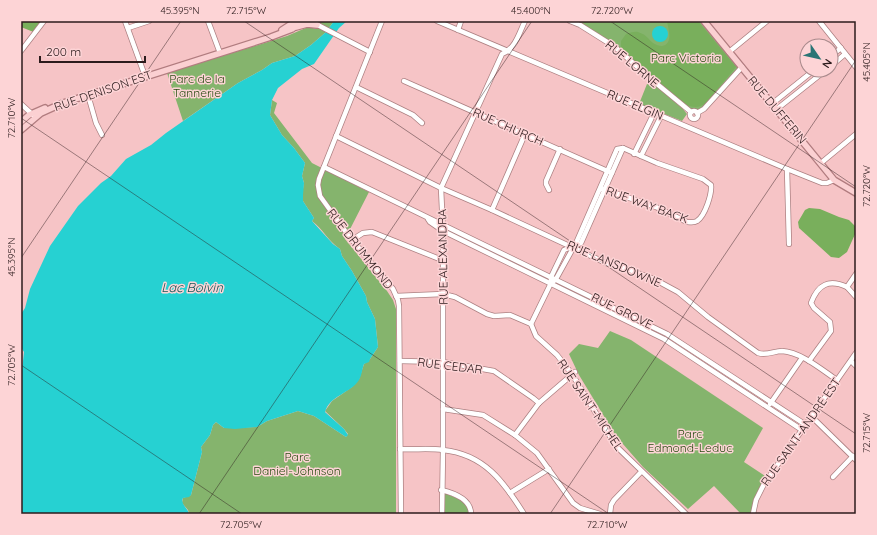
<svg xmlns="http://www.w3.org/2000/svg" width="877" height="535" font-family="Quicksand,sans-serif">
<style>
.green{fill:#85b46d}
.forest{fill:#79af5c}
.water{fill:#26d1d2}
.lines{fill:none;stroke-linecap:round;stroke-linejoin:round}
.minor-casing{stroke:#ad8082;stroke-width:6}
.major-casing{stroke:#b17c7f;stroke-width:8}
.minor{stroke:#fff;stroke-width:4.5}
.major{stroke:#fbd0d2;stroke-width:5.5}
.ticks{fill:none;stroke:#2c1b1c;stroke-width:1;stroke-opacity:0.45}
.labels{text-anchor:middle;stroke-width:3;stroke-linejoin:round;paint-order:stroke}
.park-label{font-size:12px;fill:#284c12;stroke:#fdd4d6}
.street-label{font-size:12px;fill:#2c1b1c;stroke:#fdd4d6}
.water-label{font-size:13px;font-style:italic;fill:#155657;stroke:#fdd4d6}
.neatline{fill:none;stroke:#2c1b1c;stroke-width:1.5}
.ticks-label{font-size:10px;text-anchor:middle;fill:#2c1b1c}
</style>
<rect width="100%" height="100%" fill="#f6c4c6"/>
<g class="green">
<polygon points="317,21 334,21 326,32 311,45 295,56 272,63 262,70 238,83 183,121 167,73 287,36 308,27 317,29 319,25"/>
<polygon points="578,21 704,21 742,67 704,109 690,109 616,46"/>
<polygon points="649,79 683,109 687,114 682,121 639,104"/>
<path d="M272,100L277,103L274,113L312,163L369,192L345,239L387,291L393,300L396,309V514H189L188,510L182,503L183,498L191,495L202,452L201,447L210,435L213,425L216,422L224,428L257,427L267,421L298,411L314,416L346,437L348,434L344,429L325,411L332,401L352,387L359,379L364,364L370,359L378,347L375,319L367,302L366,296L352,271L342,256L340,249C329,242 323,229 312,221L314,218L303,201L302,195L304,183L302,176L305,163L294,148L282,135L270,115Z"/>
<polygon points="610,331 631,340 763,428 744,462 768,478 764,484 753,514 741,514 714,486 688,509 643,467 616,436 579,375 569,354 579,344 598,348"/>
<polygon points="445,493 463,501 473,514 445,514"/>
</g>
<g class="forest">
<polygon points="21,21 43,21 36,33 21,27"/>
<path d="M667,21H698L736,67L706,103C698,109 692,107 683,104L621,48V41L626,34C630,33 634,31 638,32C647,35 647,38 653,43C656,45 659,46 662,46C674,44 668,28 667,21Z"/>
<polygon points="809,208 820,209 839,217 849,220 855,226 856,232 847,252 839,258 831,257 799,228 798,222 805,210"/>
</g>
<g class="water">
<path d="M334,21H347L339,28L314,64L302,69L278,88L272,100L270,115L282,135L294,148L305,163L302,176L304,183L303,195V201L314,218L312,221L333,244L340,249L342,256L352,271L366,296L367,302L375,319L378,347L370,359L369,362L364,364C362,369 362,375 359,380C351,393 329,396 325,412L344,429L348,435L346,437L314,416L298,411L267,421L257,427L235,429L224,428L216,422L213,425L210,435L201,447L202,452L191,495L189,497L183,498C180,504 188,508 189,514H21V379L24,352L21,347V314L25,308L30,289L50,246L78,206L101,183L111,176L126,159L151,145L166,133L238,83L262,70L272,63L295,56L311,45L326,32Z"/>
<circle cx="660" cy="34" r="8"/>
</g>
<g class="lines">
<g class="minor-casing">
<g id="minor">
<polyline points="125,21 145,76"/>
<polyline points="208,21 220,53"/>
<polyline points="310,21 370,52"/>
<polyline points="382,21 319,179 318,185 320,196 348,235 393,289 398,300 399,306 401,514"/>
<polyline points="437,21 787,169 822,183 827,183 834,180"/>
<polyline points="570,21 580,25 615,47 651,79 691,112"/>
<polyline points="819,21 856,67"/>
<polyline points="128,28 149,21"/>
<polyline points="458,30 461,21"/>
<polyline points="21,51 44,21"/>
<polyline points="729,52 767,21"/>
<polyline points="831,56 841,48"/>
<polyline points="831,66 845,54"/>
<polyline points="404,81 612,173"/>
<polyline points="356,87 413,115 422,123"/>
<polyline points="88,95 96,123 102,135"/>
<polyline points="773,103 814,70"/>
<polyline points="21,104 33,115"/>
<polyline points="777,109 826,70"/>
<circle cx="694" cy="115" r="4"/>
<polyline points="697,113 704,109 742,67"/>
<path d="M336,136L441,188L492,210L606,263L624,268L654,279L678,292L708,317L758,353C767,356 774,351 782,351C801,352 822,370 837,380"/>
<polyline points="634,154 654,113"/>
<polyline points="641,156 661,116"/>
<polyline points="821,163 856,134"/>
<polyline points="324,167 667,334 806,425"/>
<polyline points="787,169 789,244"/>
<polyline points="549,190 546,184 546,181 560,149"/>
<polyline points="492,210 525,134"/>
<polyline points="428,219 430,222 443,231 664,339 802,430"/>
<polyline points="352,240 363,233 372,232 442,260"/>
<polyline points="856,274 847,287 856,297"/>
<path d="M554,281L556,279L577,241L617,149L623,148L657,163L703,179L711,185C712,194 705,216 697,221C694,223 691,222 687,222L656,207L600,188"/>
<polyline points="396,296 443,294 455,297 487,314 494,316 510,315 531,324 536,336 557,355 572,374 616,446 686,514"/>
<polyline points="531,324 551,283 551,277 564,250 581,243 623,148"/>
<polyline points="400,361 443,362 494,371 533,398 539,403"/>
<path d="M809,361L831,331L830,322L814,308L811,303C818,284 829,279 847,287"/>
<polyline points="851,361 856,366"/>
<polyline points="770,404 802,358"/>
<polyline points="443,409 483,415 515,435 537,453 573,503 580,508 600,514"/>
<polyline points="812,417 856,460"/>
<polyline points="515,435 539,403 575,372"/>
<path d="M400,449C414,450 429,448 443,450C484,454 504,482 524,514"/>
<polyline points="833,477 853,456"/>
<path d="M441,490C454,493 471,499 471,514"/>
<polyline points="510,493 549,469"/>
<path d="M442,514L443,450V231L441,188L502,54C516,48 519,33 525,21"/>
<polyline points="610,514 611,505 614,500 641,472"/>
<polyline points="753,514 756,500 764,484 856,353"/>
</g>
</g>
<g class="major-casing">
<g id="major">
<polyline points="704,21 834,180 856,193"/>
<polyline points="296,27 307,24 317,25"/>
<polyline points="282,30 296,21"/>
<polyline points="21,122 29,115 45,108"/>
<polyline points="21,130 41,113 63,103 271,37 292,29 302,21"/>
</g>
</g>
<use href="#minor" class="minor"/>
<use href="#major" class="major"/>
</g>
<path class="ticks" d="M244,21L856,434M610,21L856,187M21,118L609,514M21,258L181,21M21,365L242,514M199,514L532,21M550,514L856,60"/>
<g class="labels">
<g class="park-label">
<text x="686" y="62">Parc Victoria</text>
<text x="197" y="83">Parc de la<tspan x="197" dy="14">Tannerie</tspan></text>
<text x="690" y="438">Parc<tspan x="690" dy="14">Edmond-Leduc</tspan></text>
<text x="297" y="461">Parc<tspan x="297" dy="14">Daniel-Johnson</tspan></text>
</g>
<g class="street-label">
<text transform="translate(632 64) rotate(40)" y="4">RUE LORNE</text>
<text transform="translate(103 91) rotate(-19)" y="4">RUE DENISON EST</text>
<text transform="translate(635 105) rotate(23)" y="4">RUE ELGIN</text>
<text transform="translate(777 110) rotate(50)" y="4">RUE DUFFERIN</text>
<text transform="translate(508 127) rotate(24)" y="4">RUE CHURCH</text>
<text transform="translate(647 205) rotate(20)" y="4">RUE WAY BACK</text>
<text transform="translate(360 249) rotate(52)" y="4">RUE DRUMMOND</text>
<text transform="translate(443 257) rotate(-91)" y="4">RUE ALEXANDRA</text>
<text transform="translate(614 264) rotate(23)" y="4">RUE LANSDOWNE</text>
<text transform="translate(622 311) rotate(26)" y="4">RUE GROVE</text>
<text transform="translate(450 366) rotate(7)" y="4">RUE CEDAR</text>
<text transform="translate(590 405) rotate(56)" y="4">RUE SAINT-MICHEL</text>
<text transform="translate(801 432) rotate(-55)" y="4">RUE SAINT-ANDRÉ EST</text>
</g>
<g class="water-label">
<text x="192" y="292">Lac Boivin</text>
</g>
</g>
<rect width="877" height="535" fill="none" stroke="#fdd4d6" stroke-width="44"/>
<g transform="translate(819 58) rotate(124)"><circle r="19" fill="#fdd4d6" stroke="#a98a8c"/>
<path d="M0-3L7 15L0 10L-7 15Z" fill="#2a7575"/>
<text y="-6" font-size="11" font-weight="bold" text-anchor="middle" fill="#2c1b1c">N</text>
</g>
<path d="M40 56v6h105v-6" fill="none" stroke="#2c1b1c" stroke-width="2"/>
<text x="46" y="56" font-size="12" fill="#2c1b1c" stroke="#fdd4d6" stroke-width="3" paint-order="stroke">200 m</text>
<rect x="22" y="22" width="833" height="491" class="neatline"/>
<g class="ticks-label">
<text x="180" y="14">45.395°N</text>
<text x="246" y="14">72.715°W</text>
<text x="531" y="14">45.400°N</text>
<text x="612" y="14">72.720°W</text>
<text transform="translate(866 62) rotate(-90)" y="4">45.405°N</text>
<text transform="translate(11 118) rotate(-90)" y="4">72.710°W</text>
<text transform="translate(866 186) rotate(-90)" y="4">72.720°W</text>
<text transform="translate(11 257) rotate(-90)" y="4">45.395°N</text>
<text transform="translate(11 365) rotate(-90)" y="4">72.705°W</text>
<text transform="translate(866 433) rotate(-90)" y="4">72.715°W</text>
<text x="241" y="528">72.705°W</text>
<text x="607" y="528">72.710°W</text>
</g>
</svg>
